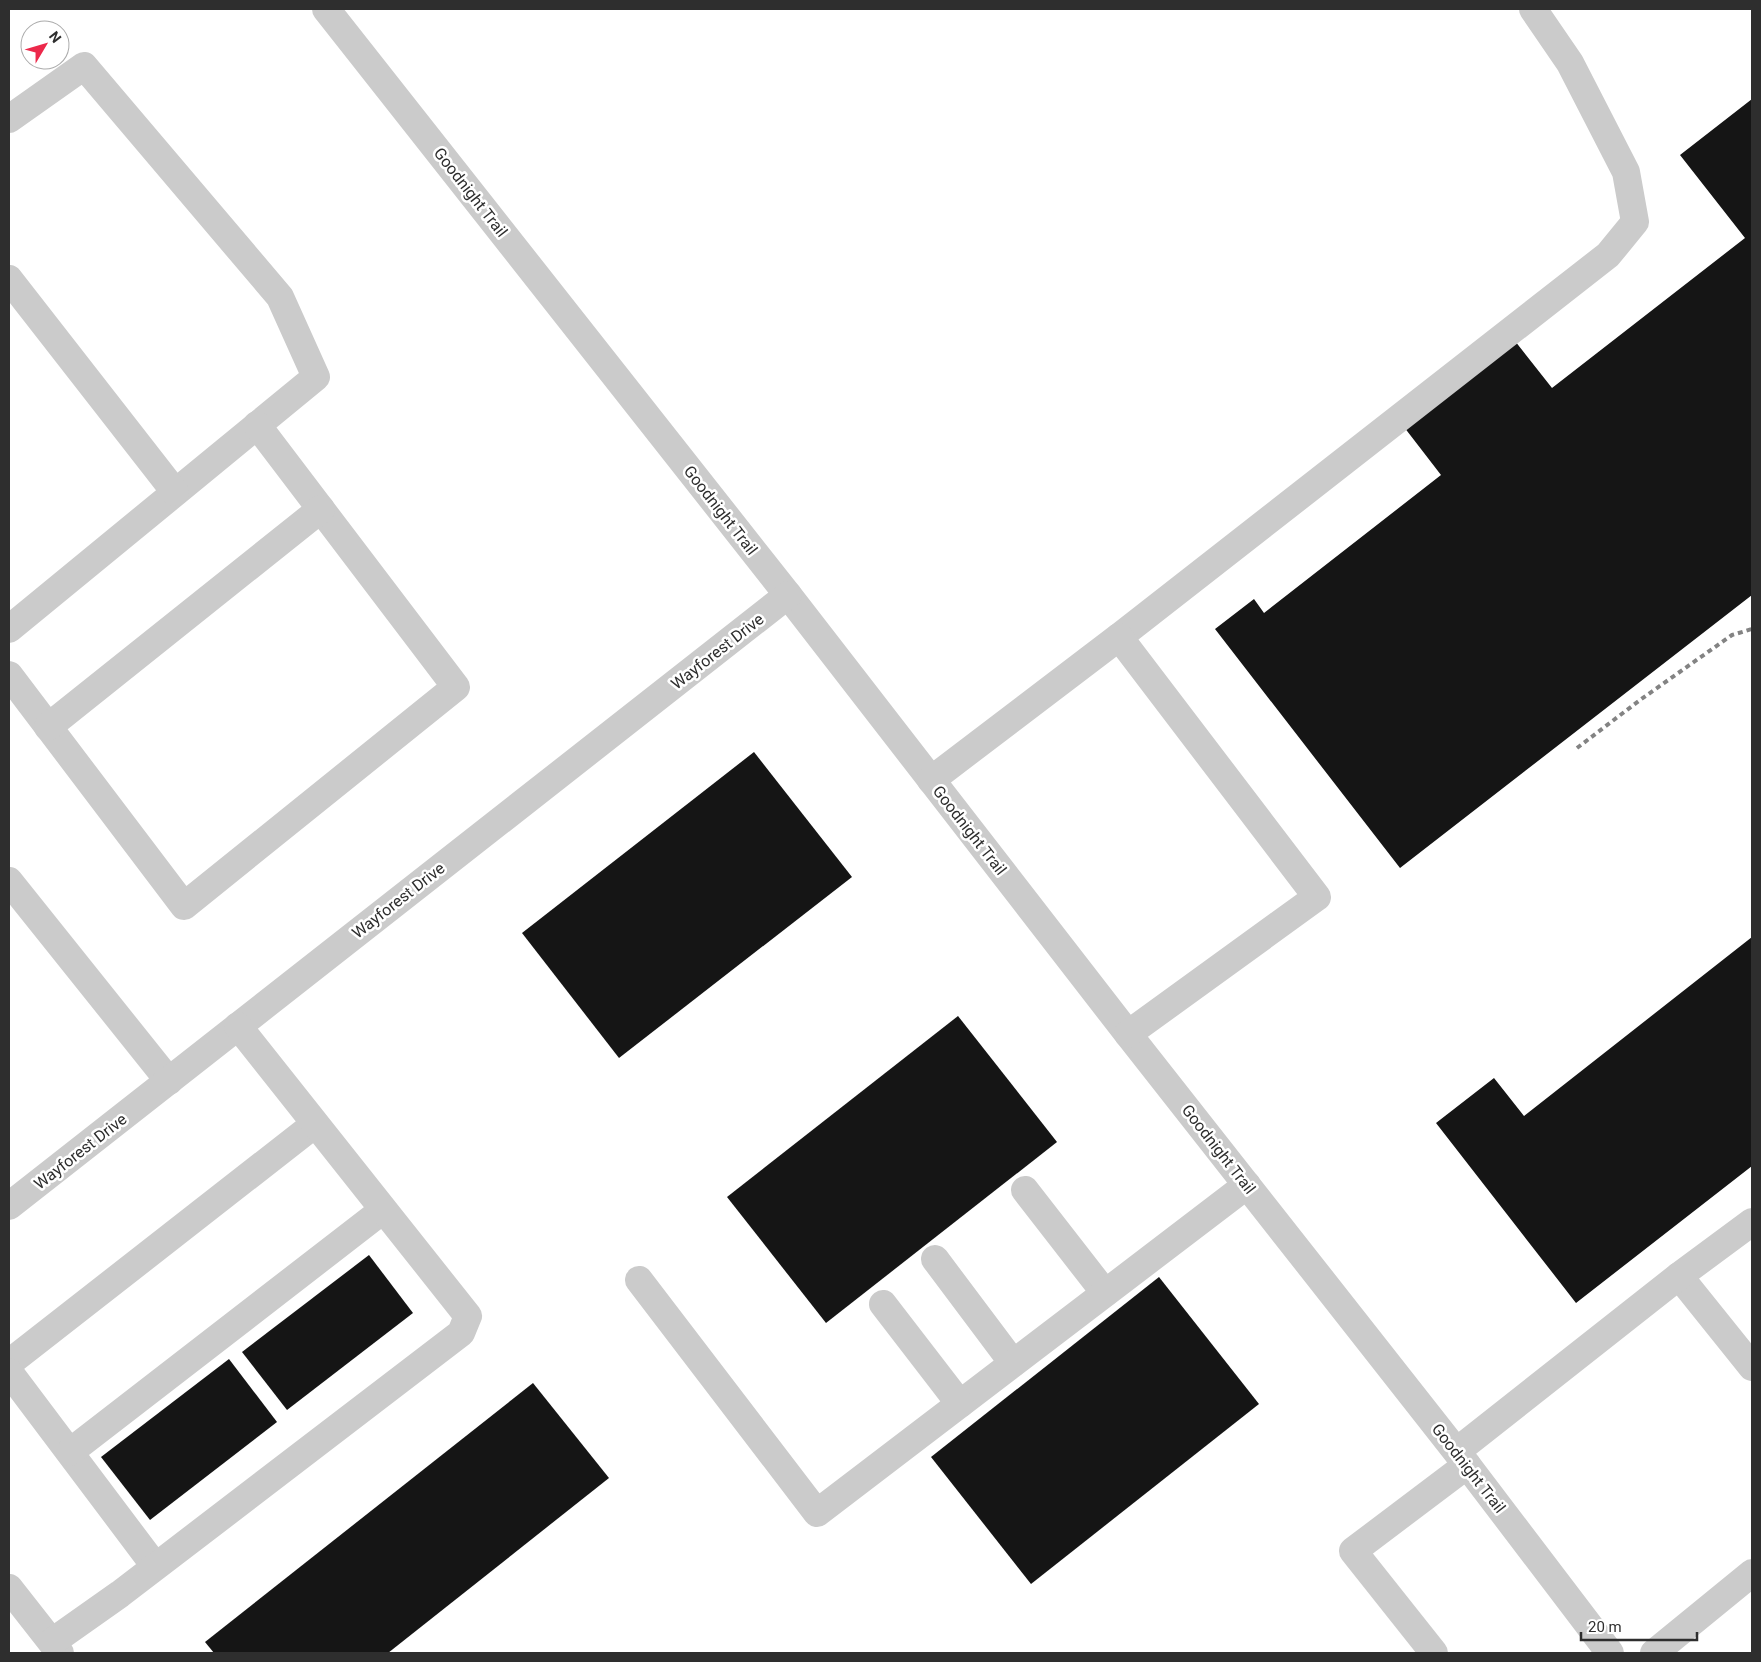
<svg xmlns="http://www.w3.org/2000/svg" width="1761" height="1662" font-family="Roboto,sans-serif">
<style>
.building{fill:#151515}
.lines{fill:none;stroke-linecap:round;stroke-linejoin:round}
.minor{stroke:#cbcbcb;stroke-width:28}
.rail{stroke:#838383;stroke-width:4;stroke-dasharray:5 4;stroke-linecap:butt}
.labels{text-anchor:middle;stroke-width:5;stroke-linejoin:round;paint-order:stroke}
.street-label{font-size:16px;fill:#2e2e2e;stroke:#fff}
</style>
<rect width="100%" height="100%" fill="#fff"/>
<g class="building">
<polygon points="1752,99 1752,595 1400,868 1215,629 1254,599 1264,613 1441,475 1404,427 1515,341 1552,388 1745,238 1680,155"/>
<polygon points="754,752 852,877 619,1058 522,933"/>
<polygon points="1752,937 1752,1166 1576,1303 1436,1123 1494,1078 1524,1116"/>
<polygon points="958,1016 1057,1142 826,1323 727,1197"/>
<polygon points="369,1255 413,1313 287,1410 242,1352"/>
<polygon points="1159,1277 1259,1404 1031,1584 931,1457"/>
<polygon points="229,1359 277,1422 150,1520 101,1457"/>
<polygon points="533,1383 609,1478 388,1653 214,1653 205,1642"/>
</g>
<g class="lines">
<g class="minor">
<polyline points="326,9 788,595 1128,1034 1467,1465 1610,1653"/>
<polyline points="9,119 84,66 280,297 316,377 9,629"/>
<polyline points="9,279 175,492"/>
<polyline points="1119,637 1608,255 1635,222 1626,172 1570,63 1533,9"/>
<polyline points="9,675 184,906 456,687 257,425"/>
<polyline points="48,727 321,509"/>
<polyline points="931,780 1119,637 1317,897 1128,1034"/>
<polyline points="9,881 169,1081"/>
<polyline points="1025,1190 1105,1293"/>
<polyline points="9,1206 788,595"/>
<polyline points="935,1259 1013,1363"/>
<polyline points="1679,1276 1752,1367"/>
<polyline points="639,1280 817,1513 1247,1185"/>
<polyline points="883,1304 960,1404"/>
<polyline points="9,1363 315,1124"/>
<polyline points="9,1372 155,1566"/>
<polyline points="1457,1451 1679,1276 1752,1222"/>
<polyline points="70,1452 383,1210"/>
<polyline points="9,1588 60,1653"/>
<polyline points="52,1642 120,1594 461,1333 468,1316 238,1026"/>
<polyline points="1434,1653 1353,1551 1467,1465"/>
<polyline points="1654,1653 1752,1573"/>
</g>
<polyline class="rail" points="1577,748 1640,700 1732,635 1752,629"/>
</g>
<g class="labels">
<g class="street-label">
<text transform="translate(471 192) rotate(52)" y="6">Goodnight Trail</text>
<text transform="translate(721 510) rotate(52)" y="6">Goodnight Trail</text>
<text transform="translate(717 651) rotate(-38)" y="6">Wayforest Drive</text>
<text transform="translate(970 830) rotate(52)" y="6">Goodnight Trail</text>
<text transform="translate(398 900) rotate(-38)" y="6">Wayforest Drive</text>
<text transform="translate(1219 1149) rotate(52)" y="6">Goodnight Trail</text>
<text transform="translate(80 1151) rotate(-38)" y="6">Wayforest Drive</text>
<text transform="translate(1469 1468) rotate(52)" y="6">Goodnight Trail</text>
</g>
</g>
<rect width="1761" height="1662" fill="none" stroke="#2e2e2e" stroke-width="20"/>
<g transform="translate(45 45) rotate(52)"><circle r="24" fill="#ffffff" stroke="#ababab"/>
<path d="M0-4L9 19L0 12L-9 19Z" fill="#ec294b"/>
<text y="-8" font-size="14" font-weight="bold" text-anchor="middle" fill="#2e2e2e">N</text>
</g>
<path d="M1581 1632v8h116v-8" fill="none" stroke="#2e2e2e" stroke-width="2.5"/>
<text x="1588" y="1632" font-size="15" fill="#2e2e2e" stroke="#ffffff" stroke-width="4" paint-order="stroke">20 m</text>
</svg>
